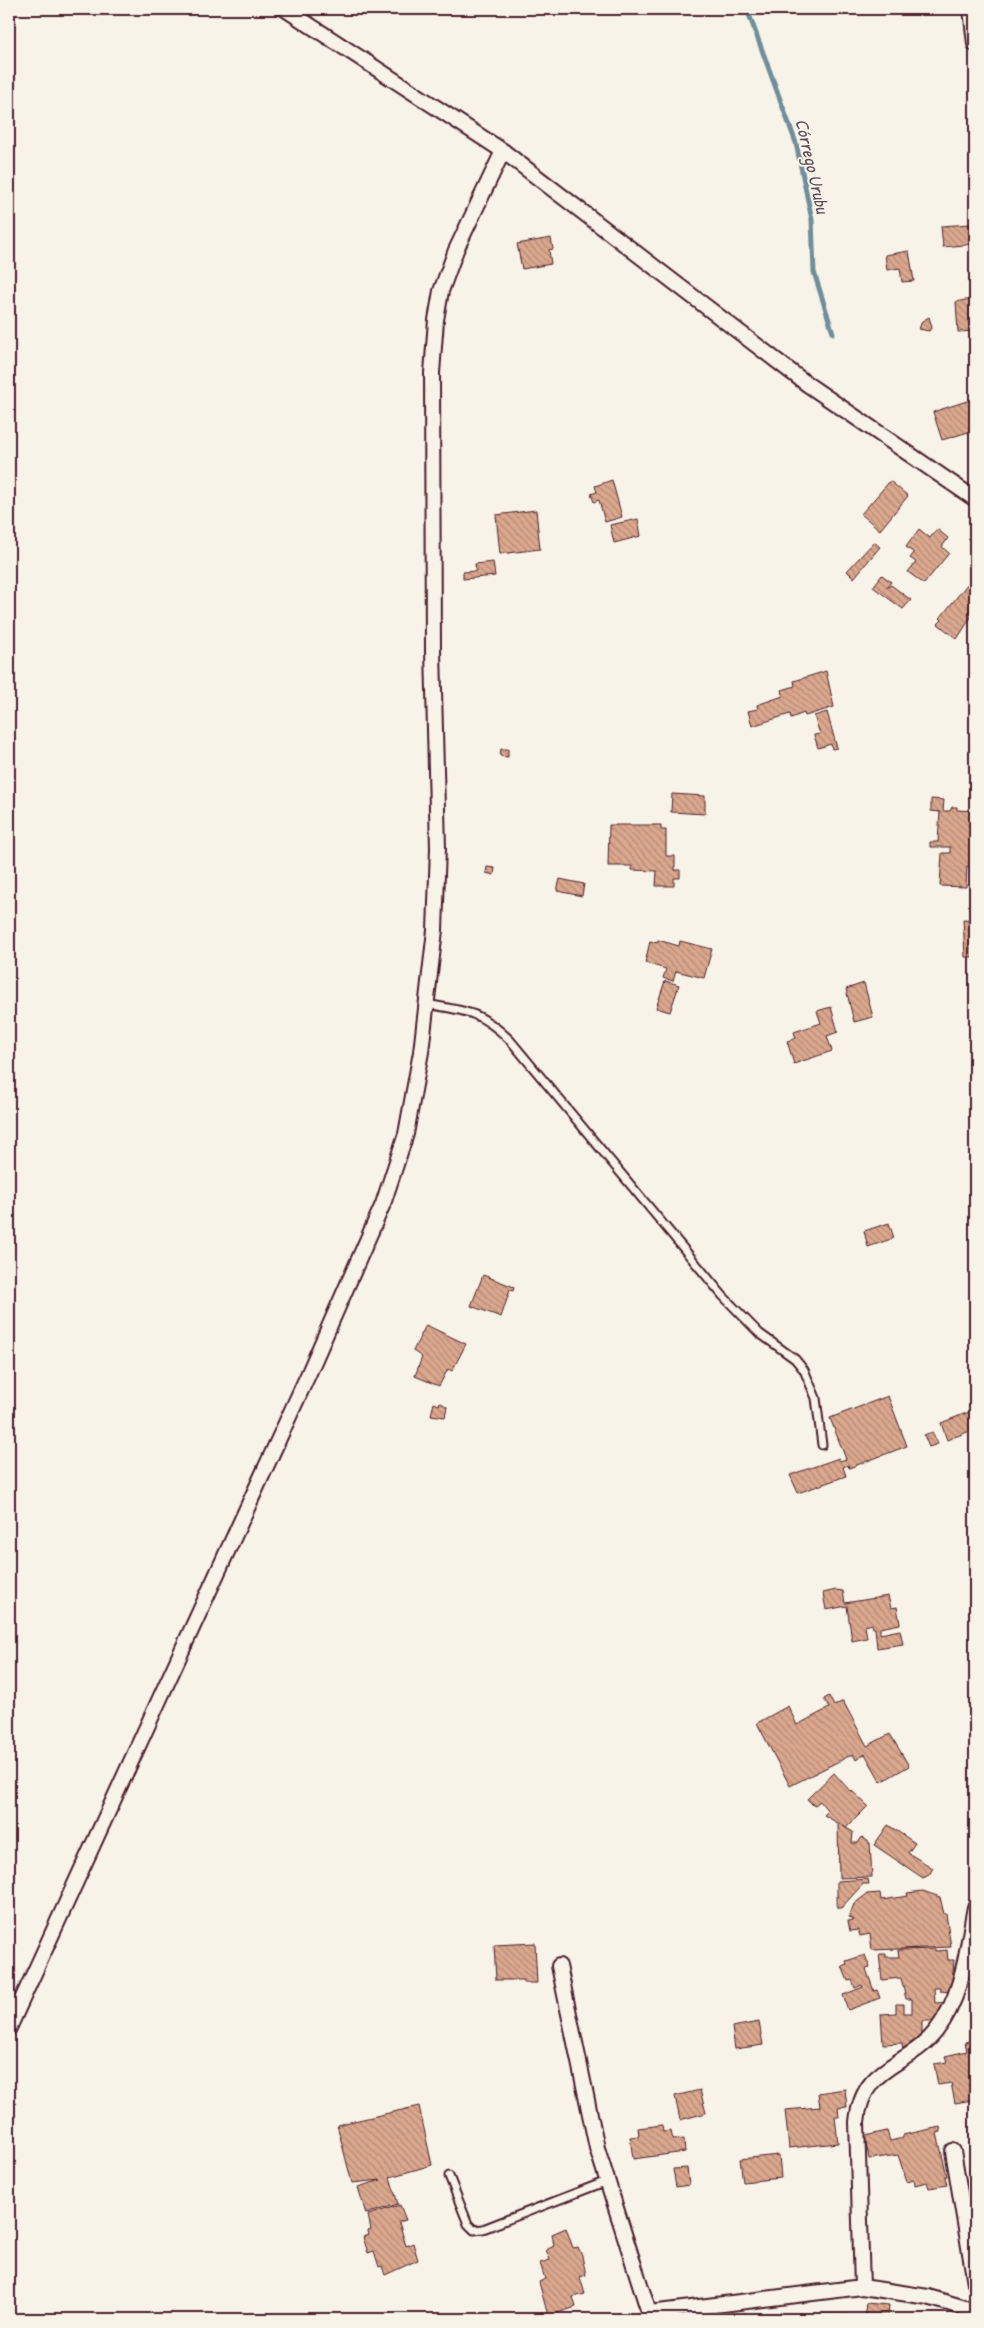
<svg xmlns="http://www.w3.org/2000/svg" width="984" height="2328" font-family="'Patrick Hand',sans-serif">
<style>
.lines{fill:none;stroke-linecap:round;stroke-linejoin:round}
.stream{stroke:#708d9c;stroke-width:5}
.building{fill:url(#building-back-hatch);stroke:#4a1f2b}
.service-casing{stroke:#4a1f2b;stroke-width:11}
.minor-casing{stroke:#4a1f2b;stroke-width:18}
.service{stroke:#f7f3e8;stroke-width:7}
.minor{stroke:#f7f3e8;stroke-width:14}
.labels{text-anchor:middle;stroke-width:4;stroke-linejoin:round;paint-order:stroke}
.water-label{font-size:18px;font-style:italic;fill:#5a4d5a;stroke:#f7f3e8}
</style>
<defs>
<pattern id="building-back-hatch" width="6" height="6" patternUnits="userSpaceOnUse" patternTransform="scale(1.25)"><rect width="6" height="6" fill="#dba88e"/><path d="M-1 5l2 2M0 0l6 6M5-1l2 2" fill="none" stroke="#b48874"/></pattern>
</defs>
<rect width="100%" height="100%" fill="#f7f3e8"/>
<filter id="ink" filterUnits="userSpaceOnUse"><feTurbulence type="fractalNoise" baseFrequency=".02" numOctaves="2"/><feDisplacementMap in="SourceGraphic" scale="10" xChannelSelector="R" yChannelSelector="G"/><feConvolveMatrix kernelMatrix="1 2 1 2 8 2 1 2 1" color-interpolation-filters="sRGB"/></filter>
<g filter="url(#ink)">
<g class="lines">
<polyline class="stream" points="747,9 796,143 812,220 814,272 833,333"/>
</g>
<g class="building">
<polygon points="971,224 973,244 943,247 941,226"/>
<polygon points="551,238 553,249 549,250 551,264 522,269 517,244"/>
<polygon points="909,251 914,281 902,282 900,268 887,270 885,255"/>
<polygon points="965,300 975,300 975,331 958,332 956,302"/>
<polygon points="929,317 932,327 929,331 919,329 922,321"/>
<polygon points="970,400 975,420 975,430 942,440 933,412"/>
<polygon points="612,480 622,517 605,522 599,500 594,502 591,494 597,492 595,486"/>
<polygon points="890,481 908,496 880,530 861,514"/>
<polygon points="536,510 540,549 500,554 496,515"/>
<polygon points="638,519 641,536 614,543 610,525"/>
<polygon points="919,529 930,538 937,529 948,538 942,547 949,553 924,584 908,572 916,562 910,558 914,553 906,547"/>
<polygon points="874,542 880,547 854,578 847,571"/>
<polygon points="493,562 495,576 463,579 463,572 476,571 475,564"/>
<polygon points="882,575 891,582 886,588 891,585 911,600 903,609 873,587"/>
<polygon points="969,582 975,587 975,611 957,639 938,624 942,620 940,618"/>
<polygon points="826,671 834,707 805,716 804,713 791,718 790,714 752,726 748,711 758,709 757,705 783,696 782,690 795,686 794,681"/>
<polygon points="827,712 837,748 832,749 831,744 818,748 814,735 820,734 814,716"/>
<polygon points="501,749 508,749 508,757 500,756"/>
<polygon points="672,794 705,796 705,814 671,812"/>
<polygon points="931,799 944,800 943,811 950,811 952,807 957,807 957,810 975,811 974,867 967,866 966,887 940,886 942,853 950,853 950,847 930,847 930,842 938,842 940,812 931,811"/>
<polygon points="609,825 661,825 661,830 666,830 666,856 675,856 675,870 680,870 680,878 674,878 674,886 656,886 657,871 632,870 632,866 608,866"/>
<polygon points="487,867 495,868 494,875 486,873"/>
<polygon points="560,879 584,884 582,896 557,891"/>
<polygon points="963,919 975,920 975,957 965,957"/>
<polygon points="658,940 679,946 680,941 712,949 704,978 676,971 673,981 663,978 666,969 645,963 650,941 657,943"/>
<polygon points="665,981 679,985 670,1012 656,1008"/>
<polygon points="864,983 873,1017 854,1022 846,989"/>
<polygon points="831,1007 838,1032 827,1036 832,1051 794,1064 787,1041 796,1038 794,1032 821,1023 817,1011"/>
<polygon points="889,1223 894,1238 868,1247 864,1231"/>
<polygon points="483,1275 514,1287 513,1291 510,1290 501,1317 471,1306"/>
<polygon points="426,1325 466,1344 452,1371 448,1369 439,1386 415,1376 422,1357 413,1351"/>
<polygon points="888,1396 907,1446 849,1468 848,1465 843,1467 846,1476 798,1493 790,1475 839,1458 840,1461 846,1459 830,1418"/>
<polygon points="440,1402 447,1407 445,1417 431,1415 434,1403 439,1405"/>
<polygon points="974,1410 975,1429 947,1440 941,1423"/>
<polygon points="932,1432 938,1444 929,1447 924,1435"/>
<polygon points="836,1590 843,1591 845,1603 888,1596 891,1608 897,1607 900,1624 880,1628 880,1634 900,1630 903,1644 877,1648 875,1628 873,1628 872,1624 865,1626 867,1638 852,1641 847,1606 826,1610 823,1593"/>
<polygon points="829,1696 834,1706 843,1701 867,1746 890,1734 909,1766 881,1782 865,1754 856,1760 853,1754 790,1786 757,1723 788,1706 797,1725 829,1708 824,1699"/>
<polygon points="834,1773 850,1791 851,1790 868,1806 846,1828 824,1815 828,1811 820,1801 814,1806 807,1799"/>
<polygon points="838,1823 853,1832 852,1843 858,1843 862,1837 870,1843 872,1877 839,1878"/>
<polygon points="888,1825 915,1843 908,1853 933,1868 929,1875 923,1878 874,1845"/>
<polygon points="868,1879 869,1884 863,1884 841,1908 837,1908 837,1881"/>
<polygon points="923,1891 940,1897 944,1914 946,1914 951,1947 872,1950 870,1934 860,1936 858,1930 850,1931 848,1921 854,1920 849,1917 854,1904 867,1894 880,1893 881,1900 908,1896 907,1893"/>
<polygon points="535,1943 537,1983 523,1983 523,1980 496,1980 494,1945"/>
<polygon points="935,1949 935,1951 947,1950 948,1960 954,1960 951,1992 940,1991 940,1988 934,1988 935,2003 950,2002 939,2021 922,2021 922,2043 903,2050 902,2043 883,2044 881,2014 896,2013 896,2004 904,2004 904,2013 912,2013 912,1999 906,1999 901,1978 882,1980 879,1954 886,1954 886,1957 899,1957 898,1950"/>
<polygon points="865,1955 870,1968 866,1969 874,1991 877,1990 880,1998 848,2010 843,1995 863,1987 862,1985 855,1988 852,1980 848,1981 842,1966 847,1964 846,1961"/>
<polygon points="759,2022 763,2045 735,2049 732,2027"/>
<polygon points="975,2039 975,2117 972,2100 955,2103 951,2083 938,2085 934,2064 947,2062 945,2056 967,2051 965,2042"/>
<polygon points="845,2089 847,2107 838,2108 839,2117 835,2117 838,2143 789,2148 785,2110 820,2107 818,2093"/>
<polygon points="700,2090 706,2113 680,2120 675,2096"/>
<polygon points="419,2106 432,2165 390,2177 398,2204 366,2214 358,2187 381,2180 352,2183 337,2125"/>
<polygon points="662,2125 663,2132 671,2131 673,2140 684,2139 685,2152 633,2159 630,2137 639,2136 638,2128"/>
<polygon points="940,2127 941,2132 937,2133 947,2176 945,2177 947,2185 929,2188 927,2182 915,2185 914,2180 907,2182 898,2155 869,2159 865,2136 887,2131 890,2141 903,2138 903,2135"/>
<polygon points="779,2155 781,2178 743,2182 740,2159"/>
<polygon points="687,2168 689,2185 676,2187 673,2169"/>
<polygon points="400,2205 406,2220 399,2222 406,2246 413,2243 418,2260 385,2275 382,2266 379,2267 374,2251 368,2253 363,2237 369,2235 368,2231 371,2230 368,2215"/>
<polygon points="566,2228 573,2248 578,2247 582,2256 586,2275 580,2277 585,2294 573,2297 576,2307 548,2316 539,2282 545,2279 540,2263 550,2260 546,2250 554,2246 552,2234"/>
<polygon points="866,2303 889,2305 888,2319 864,2319"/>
<polygon points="823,2314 849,2315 848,2319 822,2319"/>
</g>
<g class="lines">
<g class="service-casing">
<g id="service">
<path d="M426,1004C467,1011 480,1011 510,1040L723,1296L759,1333L795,1359L804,1370L816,1398L822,1445"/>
<polyline points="449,2176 468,2224 474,2230 483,2229 607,2181"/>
</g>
</g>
<g class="minor-casing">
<g id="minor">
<polyline points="285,9 503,151 807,384 975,499"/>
<polyline points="971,9 975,44"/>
<polyline points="559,1966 597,2148 651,2319"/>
<polyline points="9,2028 308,1375 383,1204 406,1134 421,1052 435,930 438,848 433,651 432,373 436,320 441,291 456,250 503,151"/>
<polyline points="953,2151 975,2283"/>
<path d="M862,2287L857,2122C862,2064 907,2068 936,2031C963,1997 967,1948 975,1907"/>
<polyline points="650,2313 862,2287 928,2297 975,2311"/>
</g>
</g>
<use href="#service" class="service"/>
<use href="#minor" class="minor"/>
</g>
</g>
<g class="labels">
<g class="water-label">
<text transform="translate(812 166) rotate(77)" y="6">Córrego Urubu</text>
</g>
</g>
<rect width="984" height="2328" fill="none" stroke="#f7f3e8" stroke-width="30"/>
<rect x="15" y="15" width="954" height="2298" fill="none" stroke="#4a1f2b" stroke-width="2" filter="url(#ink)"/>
</svg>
